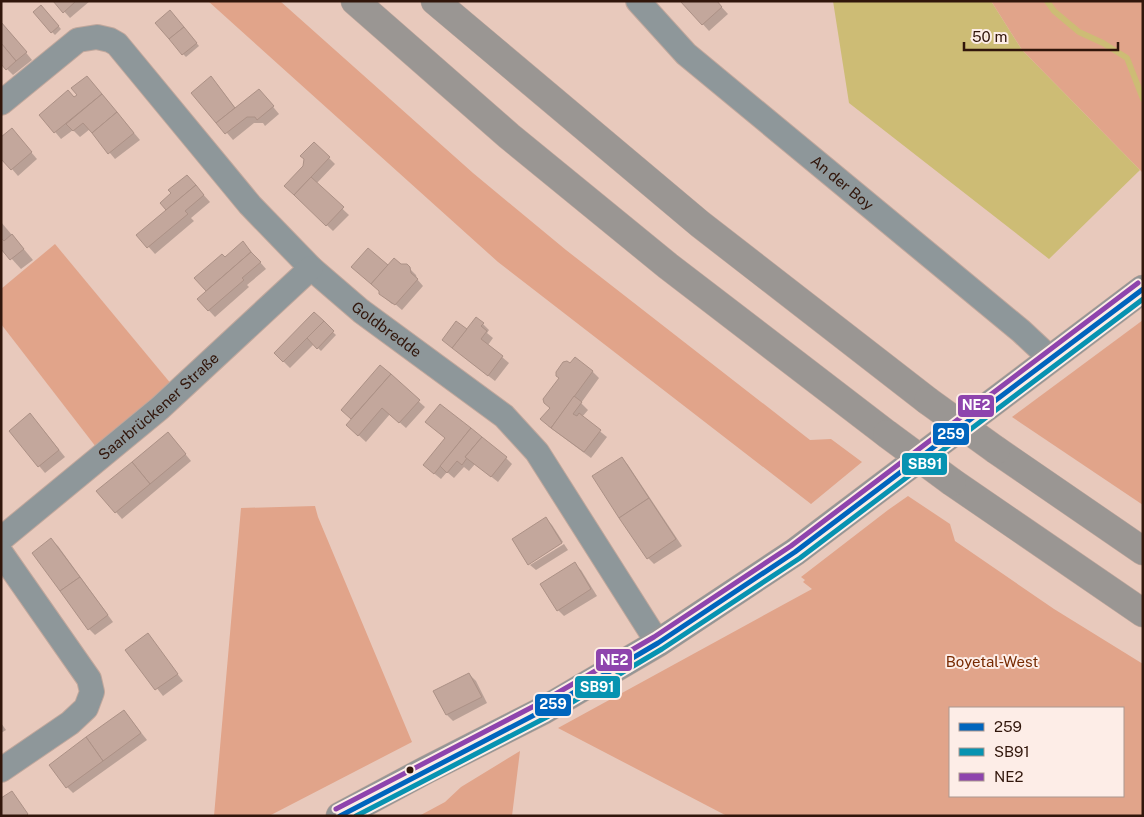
<svg xmlns="http://www.w3.org/2000/svg" width="1144" height="817" font-family="'Public Sans',sans-serif">
<style>
.green{fill:#e1a48a;fill-rule:evenodd}
.water{fill:#cdbc75}
.shadow{fill:#0003}
.lines{fill:none;stroke-linecap:round;stroke-linejoin:round}
.stream{stroke:#cdbc75;stroke-width:6}
.building{fill:#c3a79c;stroke:#ac9186}
.minor-casing{stroke:#c0a79c;stroke-width:26}
.secondary-casing{stroke:#c0a79c;stroke-width:29}
.motorway-casing{stroke:#c0a79c;stroke-width:29}
.minor{stroke:#8e979a;stroke-width:24}
.secondary{stroke:#949696;stroke-width:28}
.motorway{stroke:#9a9693;stroke-width:28}
.motorway-bridge-casing{stroke:#c0a79c;stroke-width:29;stroke-linecap:butt}
.motorway-bridge{stroke:#9a9693;stroke-width:28}
.bus-1-casing{stroke:#fdede7;stroke-width:9}
.bus-2-casing{stroke:#fdede7;stroke-width:9}
.bus-3-casing{stroke:#fdede7;stroke-width:9}
.bus-1{stroke:#0065bd;stroke-width:5}
.bus-2{stroke:#0793b1;stroke-width:5}
.bus-3{stroke:#8e44ad;stroke-width:5}
.bus-dot{fill:#31160b;stroke:#fdede7;stroke-width:2}
.labels{text-anchor:middle;stroke-width:4;stroke-linejoin:round;paint-order:stroke}
.street-label{font-size:15px;fill:#31160b;stroke:#fdede7}
.park-label{font-size:15px;fill:#772a00;stroke:#fdede7}
.line-badge{stroke:#fdede7;stroke-width:2}
.badge-label{font-size:14px;text-anchor:middle;font-weight:bold;fill:#fff}
</style>
<rect width="100%" height="100%" fill="#e8c9bc"/>
<g class="green">
<polygon points="208,1 280,1 473,173 566,250 810,440 831,439 862,462 811,504 498,262"/>
<polygon points="991,1 1143,1 1143,173 1022,50"/>
<polygon points="55,244 172,385 96,447 1,324 1,289"/>
<polygon points="1143,320 1143,505 1012,417"/>
<path d="M908,496L950,524L955,541L1054,609L1143,664V816H727L558,728L812,589L803,582L805,580L801,577L888,510ZM950,708H1123V796H950Z"/>
<polygon points="315,506 318,517 412,742 269,816 214,816 241,508"/>
<polygon points="520,751 512,816 419,816 445,802 461,787"/>
</g>
<polygon class="water" points="833,1 991,1 1022,50 1140,170 1049,259 849,103"/>
<g class="shadow">
<polygon points="55,1 90,1 70,18"/>
<polygon points="682,1 716,1 728,14 709,31"/>
<polygon points="44,9 61,29 55,35 52,32"/>
<polygon points="173,15 199,46 186,57 183,54"/>
<polygon points="1,22 32,60 13,75 7,69"/>
<polygon points="93,84 140,140 115,159 90,129 80,137 73,130 61,139 41,115 74,98"/>
<polygon points="217,84 236,109 265,97 279,114 265,126 263,123 254,123 233,140 193,93"/>
<polygon points="18,137 37,159 18,176 12,169"/>
<polygon points="314,143 335,164 316,184 349,215 333,231 286,186 304,166"/>
<polygon points="202,193 210,202 191,218 194,221 155,254 138,235 167,210"/>
<polygon points="1,222 33,260 21,269 1,247"/>
<polygon points="249,249 266,269 247,285 249,287 215,317 198,299 207,291 196,278 225,258"/>
<polygon points="406,265 416,275 417,279 423,286 402,310 395,304 392,304 380,294 388,267"/>
<polygon points="314,314 336,335 321,351 314,344 290,368 275,353"/>
<polygon points="483,324 489,330 487,333 493,338 488,345 509,363 495,381 460,354 467,330"/>
<polygon points="380,367 425,407 406,428 390,414 366,442 354,431 353,419 343,410"/>
<polygon points="592,371 599,378 581,403 588,410 582,417 607,437 591,458 548,426"/>
<polygon points="36,421 65,457 45,473 10,431"/>
<polygon points="427,422 506,458 512,464 498,482 475,464 469,471 464,467 454,478 447,472 441,479 431,471 446,439"/>
<polygon points="174,440 191,461 122,519 116,512"/>
<polygon points="622,458 628,465 682,546 654,564 648,558"/>
<polygon points="546,519 552,525 563,542 529,563"/>
<polygon points="51,540 58,546 113,622 95,635 89,629"/>
<polygon points="564,544 568,550 536,570 530,565"/>
<polygon points="574,564 581,570 597,596 564,616 558,610"/>
<polygon points="147,635 183,681 163,696 127,650"/>
<polygon points="469,674 476,681 487,703 453,721 447,715"/>
<polygon points="124,711 147,740 73,793 67,787"/>
<polygon points="1,723 6,730 1,733"/>
</g>
<g class="lines">
<polyline class="stream" points="1047,1 1054,11 1079,32 1103,43 1127,58 1143,99"/>
</g>
<g class="building">
<polygon points="53,1 76,1 63,13"/>
<polygon points="680,1 717,1 722,7 702,25"/>
<polygon points="41,5 59,26 51,33 33,12"/>
<polygon points="170,10 184,27 169,39 155,23"/>
<polygon points="1,22 27,52 16,61 1,43"/>
<polygon points="184,27 197,43 182,55 169,39"/>
<polygon points="1,43 16,61 6,70 1,64"/>
<polygon points="87,76 102,94 54,133 39,115 68,90 74,97 77,95 71,88"/>
<polygon points="211,76 235,108 216,123 191,93"/>
<polygon points="259,89 274,106 257,120 255,117 247,117 225,134 216,123"/>
<polygon points="102,94 117,112 92,133 83,123 73,131 66,124"/>
<polygon points="117,112 134,133 108,154 92,133"/>
<polygon points="12,128 32,152 11,170 1,159 1,137"/>
<polygon points="314,142 330,157 294,195 284,186 303,166 304,159 300,156"/>
<polygon points="187,175 196,185 166,210 160,203 171,193 168,190"/>
<polygon points="311,177 344,207 326,226 294,195"/>
<polygon points="196,185 204,195 185,211 188,214 147,248 136,235"/>
<polygon points="12,234 24,249 10,260 1,249 1,238 4,241"/>
<polygon points="243,241 251,252 206,291 194,278 222,254 225,257"/>
<polygon points="368,248 388,265 371,284 351,267"/>
<polygon points="251,252 261,262 242,278 244,280 208,311 197,299"/>
<polygon points="394,258 401,264 407,264 410,267 411,273 418,279 395,305 379,294 379,291 371,284"/>
<polygon points="314,312 324,321 283,362 274,353"/>
<polygon points="476,317 484,323 481,326 487,331 481,339 503,356 488,376 452,348"/>
<polygon points="324,321 334,331 317,349 307,338"/>
<polygon points="456,321 467,329 452,348 442,340"/>
<polygon points="575,357 593,371 551,428 540,419 550,408 544,403 543,399 559,378 556,376 556,372 563,362 567,361 570,363"/>
<polygon points="380,365 391,374 351,419 341,410"/>
<polygon points="391,374 420,400 399,423 382,408 358,436 346,425"/>
<polygon points="574,396 582,402 573,414 577,416 579,413 601,430 584,452 551,428"/>
<polygon points="440,404 471,428 434,474 423,465 445,438 425,422"/>
<polygon points="30,413 59,450 38,467 9,431"/>
<polygon points="471,428 482,437 465,457 467,458 462,465 457,461 447,473 440,466"/>
<polygon points="168,432 186,454 150,484 132,462"/>
<polygon points="482,437 507,457 491,477 465,457"/>
<polygon points="622,457 649,498 619,518 592,476"/>
<polygon points="132,462 150,484 115,513 96,491"/>
<polygon points="649,498 676,539 647,559 619,518"/>
<polygon points="546,517 562,543 528,565 512,539"/>
<polygon points="51,538 80,577 60,591 32,553"/>
<polygon points="575,562 591,589 557,611 540,584"/>
<polygon points="80,577 108,615 88,630 60,591"/>
<polygon points="148,633 178,674 155,690 125,650"/>
<polygon points="469,673 482,697 446,715 433,691"/>
<polygon points="124,710 141,733 103,761 86,737"/>
<polygon points="86,737 103,761 66,788 49,765"/>
<polygon points="12,791 28,814 26,816 1,816 1,798"/>
</g>
<g class="lines">
<g class="minor-casing">
<g id="minor">
<path id="s1" d="M638,1L686,54L1021,331L1051,359"/>
<path id="s2" d="M1,103L78,40L97,37L110,40L117,44L250,205L311,268L361,311L504,416L537,452L658,643"/>
<path id="s3" d="M1,539L160,408L311,268"/>
<polyline points="1,553 89,679 92,692 86,708 70,723 1,770"/>
</g>
</g>
<g class="secondary-casing">
<polyline id="secondary" points="340,816 426,770 544,710 658,643 795,552 1143,289"/>
</g>
<g class="motorway-casing">
<g id="motorway">
<polyline points="355,1 509,136 668,266 887,434"/>
<polyline points="435,1 700,224 928,401"/>
<polyline points="996,450 1143,551"/>
<polyline points="952,482 1143,613"/>
</g>
</g>
<use href="#minor" class="minor"/>
<use href="#secondary" class="secondary"/>
<use href="#motorway" class="motorway"/>
<g class="motorway-bridge-casing">
<g id="motorway-bridge">
<polyline points="928,401 996,450"/>
<polyline points="887,434 952,482"/>
</g>
</g>
<use href="#motorway-bridge" class="motorway-bridge"/>
<g class="bus-1-casing">
<polyline id="bus-1" points="340,816 544,710 658,643 795,552 1143,289"/>
</g>
<g class="bus-2-casing">
<polyline id="bus-2" points="356,816 547,717 662,649 800,558 1143,299"/>
</g>
<g class="bus-3-casing">
<polyline id="bus-3" points="336,809 540,703 654,637 791,546 1138,283"/>
</g>
<use href="#bus-1" class="bus-1"/>
<use href="#bus-2" class="bus-2"/>
<use href="#bus-3" class="bus-3"/>
</g>
<circle class="bus-dot" cx="410" cy="770" r="4.5"/>
<g class="labels">
<g class="street-label">
<text dy="5" stroke="none"><textPath href="#s1" startOffset="274">An der Boy</textPath></text>
<text dy="5" stroke="none"><textPath href="#s2" startOffset="534">Goldbredde</textPath></text>
<text dy="5" stroke="none"><textPath href="#s3" startOffset="206">Saarbrückener Straße</textPath></text>
</g>
<g class="park-label">
<text x="992" y="667">Boyetal-West</text>
</g>
</g>
<g class="line-badge">
<rect x="957" y="394" width="38" height="24" rx="5" fill="#8e44ad"/>
<rect x="932" y="422" width="38" height="24" rx="5" fill="#0065bd"/>
<rect x="901" y="452" width="47" height="24" rx="5" fill="#0793b1"/>
<rect x="595" y="648" width="38" height="24" rx="5" fill="#8e44ad"/>
<rect x="574" y="675" width="47" height="24" rx="5" fill="#0793b1"/>
<rect x="534" y="693" width="38" height="24" rx="5" fill="#0065bd"/>
</g>
<g class="badge-label">
<text x="976" y="410">NE2</text>
<text x="951" y="439">259</text>
<text x="925" y="469">SB91</text>
<text x="614" y="665">NE2</text>
<text x="597" y="692">SB91</text>
<text x="553" y="709">259</text>
</g>
<rect width="1144" height="817" fill="none" stroke="#31160b" stroke-width="5"/>
<rect x="949" y="707" width="175" height="90" fill="#fdede7" stroke="#ab978f"/>
<rect x="959" y="723" width="25" height="8" fill="#0065bd" stroke="#ab978f"/>
<text x="994" y="732" font-size="15" fill="#31160b">259</text>
<rect x="959" y="748" width="25" height="8" fill="#0793b1" stroke="#ab978f"/>
<text x="994" y="757" font-size="15" fill="#31160b">SB91</text>
<rect x="959" y="773" width="25" height="8" fill="#8e44ad" stroke="#ab978f"/>
<text x="994" y="782" font-size="15" fill="#31160b">NE2</text>
<path d="M964 42v8h154v-8" fill="none" stroke="#31160b" stroke-width="2.5"/>
<text x="972" y="42" font-size="15" fill="#31160b" stroke="#fdede7" stroke-width="4" paint-order="stroke">50 m</text>
</svg>
